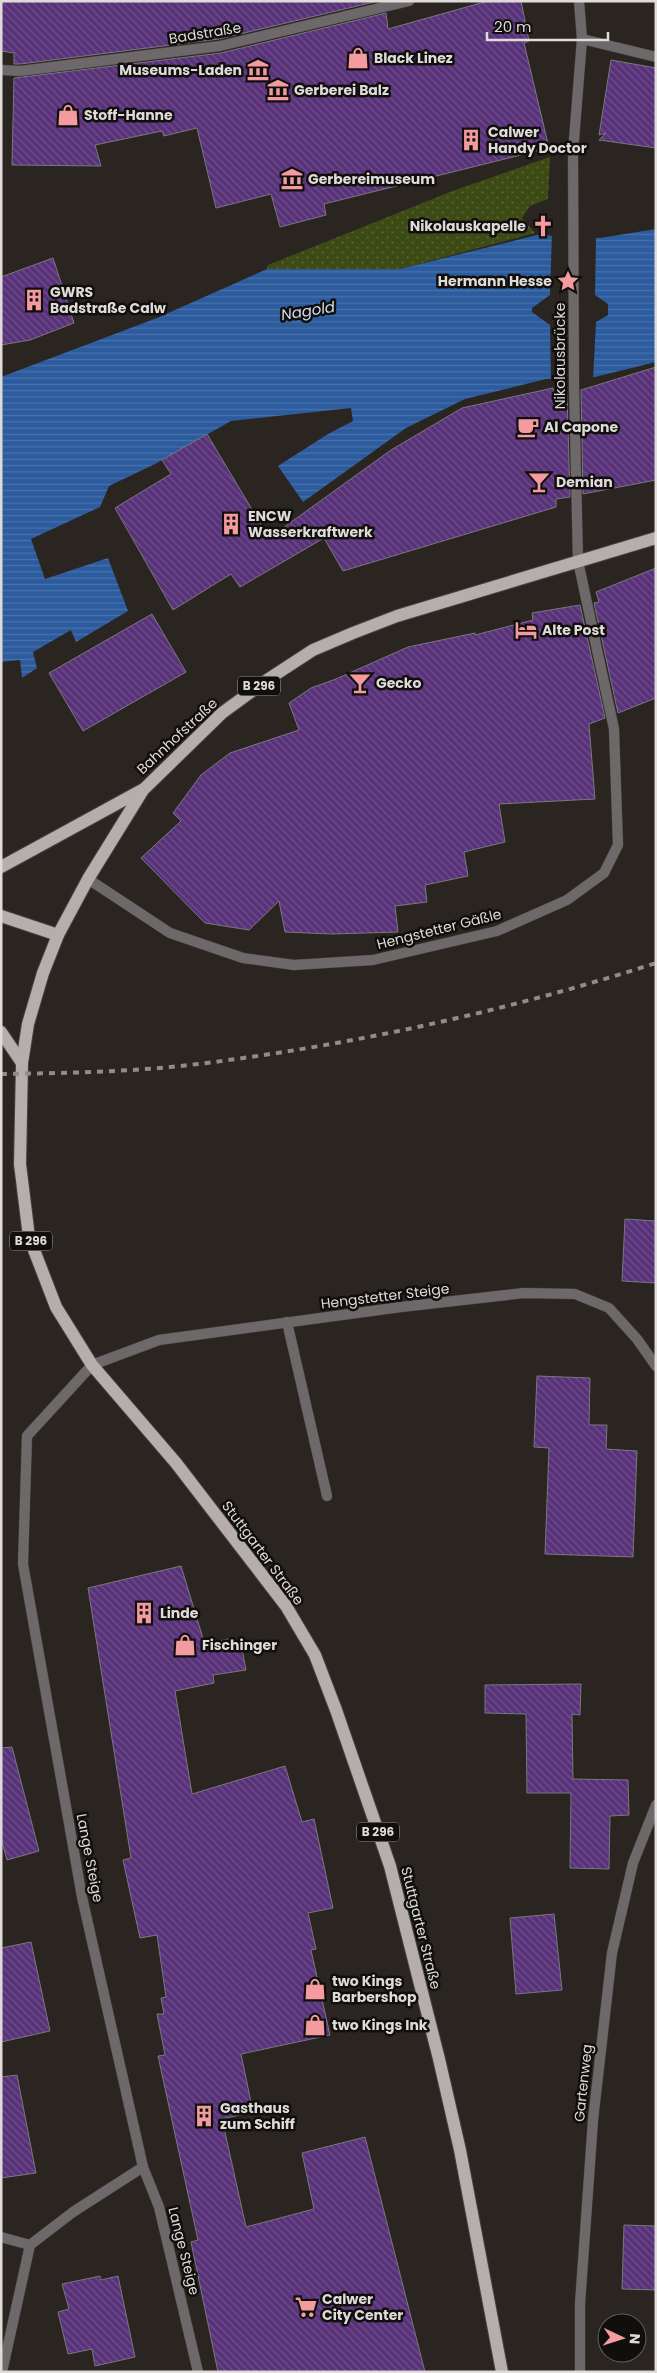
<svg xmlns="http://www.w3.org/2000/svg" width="657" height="2373" font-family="Poppins,sans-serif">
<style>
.grass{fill:url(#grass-dots)}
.water{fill:url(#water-rules)}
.pier{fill:#2a2520}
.building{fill:url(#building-back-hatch);stroke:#7a777e}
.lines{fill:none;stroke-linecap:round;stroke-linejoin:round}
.lane-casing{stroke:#47423d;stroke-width:11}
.street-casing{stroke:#47423d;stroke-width:11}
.primary-casing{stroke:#47423d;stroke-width:14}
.lane{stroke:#6d696a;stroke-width:10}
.street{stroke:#6d696a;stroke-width:10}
.primary{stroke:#b5adae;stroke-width:12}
.rail{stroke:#908c88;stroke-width:4;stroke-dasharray:6 6;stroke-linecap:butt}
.labels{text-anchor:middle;stroke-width:5;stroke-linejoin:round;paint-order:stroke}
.shield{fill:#110f0d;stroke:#a09e9b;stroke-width:1}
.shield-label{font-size:12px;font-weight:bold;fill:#dedbd8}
.street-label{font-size:14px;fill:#dedbd8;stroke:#110f0d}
.poi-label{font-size:14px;font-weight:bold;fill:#dedbd8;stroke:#110f0d;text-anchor:start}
.water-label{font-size:15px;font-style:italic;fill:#d1def1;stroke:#110f0d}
</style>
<defs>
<pattern id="grass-dots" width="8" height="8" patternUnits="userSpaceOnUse" patternTransform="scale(1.25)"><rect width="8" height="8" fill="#3c4b14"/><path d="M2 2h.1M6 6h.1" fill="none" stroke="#586435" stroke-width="1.8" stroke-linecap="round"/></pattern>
<pattern id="water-rules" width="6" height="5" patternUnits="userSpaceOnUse" patternTransform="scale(1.25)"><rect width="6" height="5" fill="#2c5b9e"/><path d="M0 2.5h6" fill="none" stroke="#4a72ab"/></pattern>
<pattern id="building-back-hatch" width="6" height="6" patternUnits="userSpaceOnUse" patternTransform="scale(1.25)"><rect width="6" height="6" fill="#583279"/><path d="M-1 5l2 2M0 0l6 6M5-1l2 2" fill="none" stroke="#704f8b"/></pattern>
</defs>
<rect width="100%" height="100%" fill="#2a2520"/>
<polygon class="grass" points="550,157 548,199 530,206 522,218 535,233 400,269 267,269 268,265 455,190"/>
<polygon class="water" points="656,229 656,362 595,377 546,379 465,399 406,428 303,502 278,466 328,434 353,421 351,408 231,421 155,464 109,486 100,507 31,539 45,579 108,558 128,611 76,642 71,630 33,652 37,668 22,678 20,660 1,662 1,377 157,318 267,269 400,269 537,235 600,238"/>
<polygon class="pier" points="552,233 596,235 595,295 608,304 608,315 596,322 593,379 551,381 550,325 532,312 532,308 550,295"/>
<g class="building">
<polygon points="1,1 378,1 219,39 20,64 14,64 14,53 1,51"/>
<polygon points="488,1 521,1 529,41 524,43 549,148 324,204 326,215 280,227 271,194 216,208 197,128 164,136 162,131 95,145 101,166 12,165 14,78 221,53 386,13 388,29"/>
<polygon points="611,60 656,68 656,148 599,140 606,133 599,135"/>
<polygon points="53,258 74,323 30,340 1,345 1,277"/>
<polygon points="656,367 656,480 583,494 581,390"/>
<polygon points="553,388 554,398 567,394 570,497 556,499 556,507 343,571 324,538 240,587 231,574 173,610 115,508 171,474 162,460 207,434 269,538 391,450 462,408"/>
<polygon points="656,568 656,698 618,713 594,603 599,602 596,592"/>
<polygon points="580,605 605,718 589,724 595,799 499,804 505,842 464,852 468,876 425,885 427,902 395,906 398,932 332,934 285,932 279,901 249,930 205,923 141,858 181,821 173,813 201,775 230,753 299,730 289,703 311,688 336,679 408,647 475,633 475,635 533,620 532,613"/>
<polygon points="152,614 186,672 83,731 49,673"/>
<polygon points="625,1219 656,1221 656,1283 622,1281"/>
<polygon points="537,1376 590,1378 589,1425 607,1425 606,1449 637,1451 633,1557 545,1554 549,1448 534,1447"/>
<polygon points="181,1566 205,1645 232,1638 242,1649 246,1670 213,1675 214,1683 175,1691 192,1794 285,1766 302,1822 314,1819 333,1908 308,1913 316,1949 311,1950 330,2035 241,2054 253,2112 222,2119 246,2227 314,2209 302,2153 365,2137 425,2372 218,2372 191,2242 198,2240 158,2056 165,2055 157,2014 164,2014 161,1998 166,1997 157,1935 140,1938 123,1860 131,1858 88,1588"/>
<polygon points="581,1684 580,1715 572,1714 573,1779 628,1780 629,1815 610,1816 609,1869 570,1868 571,1793 527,1793 526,1714 485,1713 485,1685"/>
<polygon points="12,1747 39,1851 7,1860 1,1838 1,1748"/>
<polygon points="554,1914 562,1990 516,1994 510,1918"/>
<polygon points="31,1942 50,2031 1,2042 1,1948"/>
<polygon points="17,2075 36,2173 1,2178 1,2077"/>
<polygon points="624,2225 656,2226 656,2290 622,2289"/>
<polygon points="100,2276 101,2280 118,2276 135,2357 95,2366 92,2349 68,2354 58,2312 69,2309 62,2284"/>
</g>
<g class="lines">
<g class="lane-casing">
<g id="lane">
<polyline points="582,39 656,57"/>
<polyline points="287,1322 327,1496"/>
</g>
</g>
<g class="street-casing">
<g id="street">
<polyline points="1,70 20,71 220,46 409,1"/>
<polyline points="88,879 170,933 243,958 294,965 373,960 497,931 567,900 604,873 618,845 614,729 578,561 574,385 573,152 582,39 579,1"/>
<polyline points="1,2237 30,2245"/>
<polyline points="2,2372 30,2245 73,2212 143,2167"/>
<polyline points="198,2372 159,2207 143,2167 82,1897 23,1564 27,1436 92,1365 159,1340 401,1307 524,1293 575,1294 609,1308 637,1339 656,1366"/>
<polyline points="580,2372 580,2304 593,2120 612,1953 633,1863 656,1805"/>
</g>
</g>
<g class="primary-casing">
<g id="primary">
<polyline points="1,867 142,790"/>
<polyline points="1,916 58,935"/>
<polyline points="1,1032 22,1063"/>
<polyline points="502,2372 460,2150 439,2059 390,1866 336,1710 315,1655 286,1606 176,1463 92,1365 56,1307 29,1237 20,1164 22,1063 28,1024 43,973 58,935 88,879 143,790 222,713 267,680 313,650 353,633 397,616 656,538"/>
</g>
</g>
<use href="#lane" class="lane"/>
<use href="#street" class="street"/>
<use href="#primary" class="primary"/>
<path class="rail" d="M1,1074C67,1073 133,1072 198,1064C353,1045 507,1011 656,963"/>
</g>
<defs>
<g id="shop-bare" transform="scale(1.725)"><path d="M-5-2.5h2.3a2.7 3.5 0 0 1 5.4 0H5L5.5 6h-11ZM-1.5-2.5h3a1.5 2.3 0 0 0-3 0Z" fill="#f49b9f" stroke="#110f0d" stroke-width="2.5" paint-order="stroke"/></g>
<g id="museum-bare" transform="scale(1.725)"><path d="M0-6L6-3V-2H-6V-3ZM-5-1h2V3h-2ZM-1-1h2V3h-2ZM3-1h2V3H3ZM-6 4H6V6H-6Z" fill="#f49b9f" stroke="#110f0d" stroke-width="2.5" paint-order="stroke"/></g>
<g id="building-bare" transform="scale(1.725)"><path d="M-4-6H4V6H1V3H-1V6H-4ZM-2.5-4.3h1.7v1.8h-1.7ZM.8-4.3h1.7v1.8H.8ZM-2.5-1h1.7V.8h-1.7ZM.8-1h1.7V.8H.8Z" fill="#f49b9f" stroke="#110f0d" stroke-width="2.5" paint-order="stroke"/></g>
<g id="church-bare" transform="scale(1.725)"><path d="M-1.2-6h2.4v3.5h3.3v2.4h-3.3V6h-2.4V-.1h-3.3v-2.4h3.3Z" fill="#f49b9f" stroke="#110f0d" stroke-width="2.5" paint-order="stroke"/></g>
<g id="sight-bare" transform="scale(1.725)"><path d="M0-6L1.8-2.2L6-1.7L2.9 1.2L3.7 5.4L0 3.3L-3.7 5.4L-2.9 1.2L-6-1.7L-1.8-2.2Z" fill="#f49b9f" stroke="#110f0d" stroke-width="2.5" paint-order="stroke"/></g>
<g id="cafe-bare" transform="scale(1.725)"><path d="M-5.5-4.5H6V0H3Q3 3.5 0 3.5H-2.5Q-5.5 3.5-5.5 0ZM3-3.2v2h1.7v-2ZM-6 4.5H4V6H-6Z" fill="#f49b9f" stroke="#110f0d" stroke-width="2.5" paint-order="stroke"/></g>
<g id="bar-bare" transform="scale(1.725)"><path d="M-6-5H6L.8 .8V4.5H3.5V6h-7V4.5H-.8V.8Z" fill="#f49b9f" stroke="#110f0d" stroke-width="2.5" paint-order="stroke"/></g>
<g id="hotel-bare" transform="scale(1.725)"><path d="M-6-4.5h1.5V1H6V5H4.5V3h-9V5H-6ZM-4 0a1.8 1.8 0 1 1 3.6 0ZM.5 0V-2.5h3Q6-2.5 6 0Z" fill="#f49b9f" stroke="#110f0d" stroke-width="2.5" paint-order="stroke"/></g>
<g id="supermarket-bare" transform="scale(1.725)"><path d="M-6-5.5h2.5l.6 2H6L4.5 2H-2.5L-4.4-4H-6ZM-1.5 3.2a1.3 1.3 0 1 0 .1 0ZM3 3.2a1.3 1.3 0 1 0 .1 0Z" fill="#f49b9f" stroke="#110f0d" stroke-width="2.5" paint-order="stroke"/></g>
</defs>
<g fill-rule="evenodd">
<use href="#shop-bare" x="358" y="58"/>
<use href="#museum-bare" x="258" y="70"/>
<use href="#museum-bare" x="278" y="90"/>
<use href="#shop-bare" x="68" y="115"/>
<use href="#building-bare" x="471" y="140"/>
<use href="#museum-bare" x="292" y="179"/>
<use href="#church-bare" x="543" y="226"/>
<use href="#sight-bare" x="568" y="281"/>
<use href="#building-bare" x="34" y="300"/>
<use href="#cafe-bare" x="528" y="427"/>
<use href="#bar-bare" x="539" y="482"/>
<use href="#building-bare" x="231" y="524"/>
<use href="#hotel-bare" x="526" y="630"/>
<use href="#bar-bare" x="360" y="683"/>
<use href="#building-bare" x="144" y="1613"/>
<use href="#shop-bare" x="185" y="1645"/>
<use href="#shop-bare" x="315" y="1989"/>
<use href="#shop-bare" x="315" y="2025"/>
<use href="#building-bare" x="204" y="2116"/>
<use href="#supermarket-bare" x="306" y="2307"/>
</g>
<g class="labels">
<g class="shield">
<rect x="238" y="676.5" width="42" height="19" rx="4"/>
<rect x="10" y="1231.5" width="42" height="19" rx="4"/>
<rect x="357" y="1822.5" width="42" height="19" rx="4"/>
</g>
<g class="shield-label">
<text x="259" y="690">B 296</text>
<text x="31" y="1245">B 296</text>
<text x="378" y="1836">B 296</text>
</g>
<g class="street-label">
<text transform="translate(205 33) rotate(-9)" y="5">Badstraße</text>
<text transform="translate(560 356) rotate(-90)" y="5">Nikolausbrücke</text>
<text transform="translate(177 736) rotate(-43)" y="5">Bahnhofstraße</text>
<text transform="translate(439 929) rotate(-14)" y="5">Hengstetter Gäßle</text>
<text transform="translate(385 1296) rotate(-7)" y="5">Hengstetter Steige</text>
<text transform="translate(263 1553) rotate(53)" y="5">Stuttgarter Straße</text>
<text transform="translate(90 1858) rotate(79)" y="5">Lange Steige</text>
<text transform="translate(421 1928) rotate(76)" y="5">Stuttgarter Straße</text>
<text transform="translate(583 2083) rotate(-84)" y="5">Gartenweg</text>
<text transform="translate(184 2251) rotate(76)" y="5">Lange Steige</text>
</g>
<g class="poi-label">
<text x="374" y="63">Black Linez</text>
<text x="242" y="75" text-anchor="end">Museums-Laden</text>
<text x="294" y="95">Gerberei Balz</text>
<text x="84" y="120">Stoff-Hanne</text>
<text x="488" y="137">Calwer<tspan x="488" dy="16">Handy Doctor</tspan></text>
<text x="308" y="184">Gerbereimuseum</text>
<text x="526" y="231" text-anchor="end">Nikolauskapelle</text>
<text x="552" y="286" text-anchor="end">Hermann Hesse</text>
<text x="50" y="297">GWRS<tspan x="50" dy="16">Badstraße Calw</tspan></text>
<text x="544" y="432">Al Capone</text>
<text x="556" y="487">Demian</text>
<text x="248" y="521">ENCW<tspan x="248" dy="16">Wasserkraftwerk</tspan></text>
<text x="542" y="635">Alte Post</text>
<text x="376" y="688">Gecko</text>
<text x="160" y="1618">Linde</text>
<text x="202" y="1650">Fischinger</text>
<text x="332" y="1986">two Kings<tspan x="332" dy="16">Barbershop</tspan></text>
<text x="332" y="2030">two Kings Ink</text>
<text x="220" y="2113">Gasthaus<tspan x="220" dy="16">zum Schiff</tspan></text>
<text x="322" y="2304">Calwer<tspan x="322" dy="16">City Center</tspan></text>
</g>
<g class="water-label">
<text transform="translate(308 311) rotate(-9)" y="5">Nagold</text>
</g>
</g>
<rect width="657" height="2373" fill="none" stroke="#dedbd8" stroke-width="5"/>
<g transform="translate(622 2338) rotate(94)"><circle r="24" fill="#110f0d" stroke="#63615e"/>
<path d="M0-4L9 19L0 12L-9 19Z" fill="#f49b9f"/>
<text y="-8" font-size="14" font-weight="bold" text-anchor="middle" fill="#dedbd8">N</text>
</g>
<path d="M487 32v8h121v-8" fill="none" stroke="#dedbd8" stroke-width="2.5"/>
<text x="494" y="32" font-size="15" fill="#dedbd8" stroke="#110f0d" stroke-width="4" paint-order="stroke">20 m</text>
</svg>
